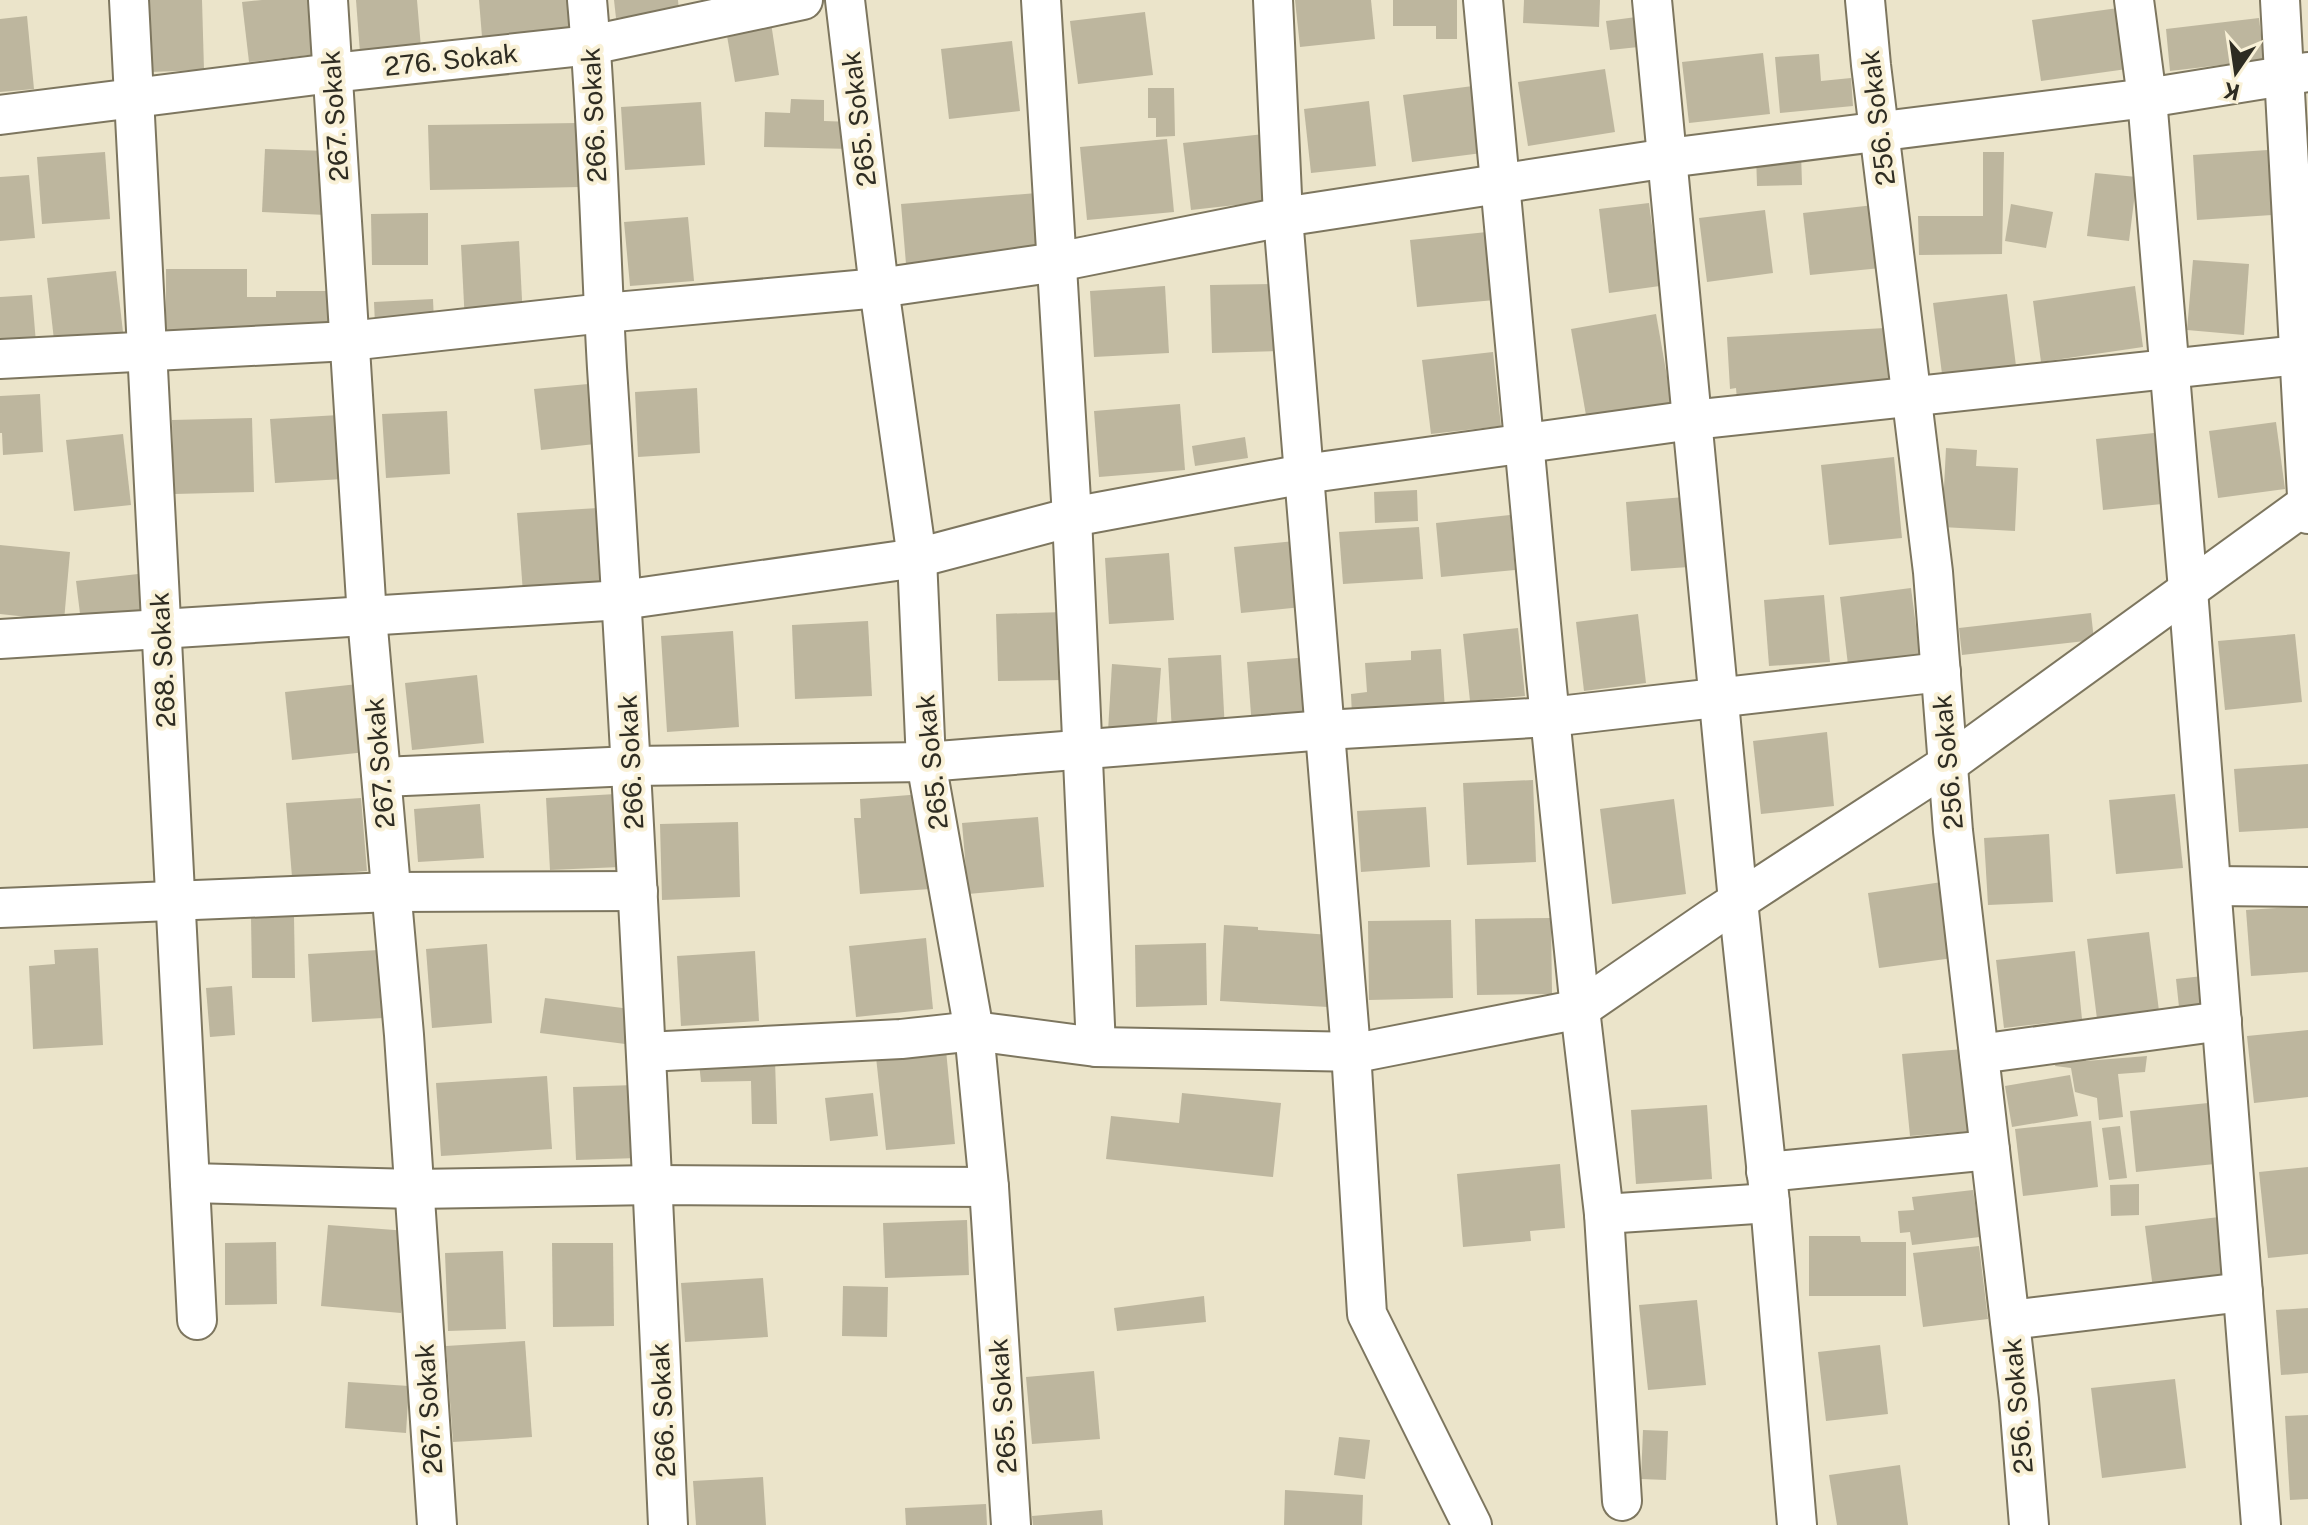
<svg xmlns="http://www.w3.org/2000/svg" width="2308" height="1525" font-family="'Public Sans',sans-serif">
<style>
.building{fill:#bdb69e}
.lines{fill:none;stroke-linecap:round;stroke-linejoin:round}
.minor-casing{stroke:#7d765f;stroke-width:42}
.minor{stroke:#fff;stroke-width:38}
.labels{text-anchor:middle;stroke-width:8;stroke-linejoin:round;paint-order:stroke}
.street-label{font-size:26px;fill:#2e2c22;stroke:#f9f1d7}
</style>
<rect width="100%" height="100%" fill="#ebe4ca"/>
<g class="building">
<polygon points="147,0 202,0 204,70 150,72"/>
<polygon points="262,0 312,0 318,54 249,62 242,2"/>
<polygon points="356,0 417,0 421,48 360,53"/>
<polygon points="479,0 578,0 582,40 483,49"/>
<polygon points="614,0 678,0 679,11 616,18"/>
<polygon points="1295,0 1371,0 1375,39 1300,47"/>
<polygon points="1393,0 1457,0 1457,39 1436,39 1436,26 1393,26"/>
<polygon points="1524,0 1600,0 1599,27 1523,23"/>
<polygon points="2118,8 2127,69 2041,81 2032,20"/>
<polygon points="1145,12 1153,75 1078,84 1070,21"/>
<polygon points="27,16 34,89 0,92 0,19"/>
<polygon points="1644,16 1648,46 1610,50 1606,21"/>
<polygon points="2259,18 2264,60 2170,71 2166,29"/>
<polygon points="771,23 779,75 735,82 726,30"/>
<polygon points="1012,41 1020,111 949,119 941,49"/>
<polygon points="1763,53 1770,114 1689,123 1682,62"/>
<polygon points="1819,54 1821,81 1851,78 1853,106 1780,113 1775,57"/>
<polygon points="1605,69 1615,132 1528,146 1518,82"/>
<polygon points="1473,86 1482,153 1412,162 1403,95"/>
<polygon points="1148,88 1174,88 1175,136 1156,137 1156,118 1148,118"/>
<polygon points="791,99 824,100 824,121 853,122 852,149 764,147 765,112 790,113"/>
<polygon points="1369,101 1376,166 1311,173 1304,109"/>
<polygon points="701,102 705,165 625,170 621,107"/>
<polygon points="578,123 580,187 430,190 428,125"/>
<polygon points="1264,134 1272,201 1191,210 1183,143"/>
<polygon points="1167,139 1174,212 1087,220 1080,147"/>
<polygon points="265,149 328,151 326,215 262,212"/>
<polygon points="2268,150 2272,215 2197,220 2193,155"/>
<polygon points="105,152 110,219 42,224 37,157"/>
<polygon points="1801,152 1802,185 1757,186 1756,154"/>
<polygon points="1983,152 2004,152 2002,254 1919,255 1918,216 1983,216"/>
<polygon points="2095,173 2137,177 2129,241 2087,236"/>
<polygon points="29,175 35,238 0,241 0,177"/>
<polygon points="1037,193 1042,252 906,264 901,204"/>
<polygon points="1649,203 1660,286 1609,293 1599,209"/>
<polygon points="2011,204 2053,212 2046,248 2005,241"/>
<polygon points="1874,205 1881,268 1810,275 1803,213"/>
<polygon points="1765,210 1773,273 1707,282 1699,218"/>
<polygon points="428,213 428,265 372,265 371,214"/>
<polygon points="688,217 694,281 630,286 624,222"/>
<polygon points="1487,232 1495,300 1417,307 1410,240"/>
<polygon points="519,241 523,319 465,323 461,245"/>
<polygon points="2193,260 2249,264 2244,335 2187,330"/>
<polygon points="166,269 247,269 247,297 276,297 276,291 337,291 337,332 166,332"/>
<polygon points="116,271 123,332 54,340 47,278"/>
<polygon points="1278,284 1279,351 1212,353 1210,285"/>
<polygon points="1165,286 1169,353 1094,357 1090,291"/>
<polygon points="2135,286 2143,347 2041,362 2033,301"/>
<polygon points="2007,294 2016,366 1942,374 1933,303"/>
<polygon points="32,295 36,343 0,346 0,297"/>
<polygon points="433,299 434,322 375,325 374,302"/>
<polygon points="1656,314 1672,405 1587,421 1571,329"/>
<polygon points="1885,328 1889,391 1737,400 1736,388 1730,389 1727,337"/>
<polygon points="1493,352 1501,426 1431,434 1422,360"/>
<polygon points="588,384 595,444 541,450 534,389"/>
<polygon points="697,388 700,453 638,457 635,392"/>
<polygon points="40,394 43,452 3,455 2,433 0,433 0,396"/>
<polygon points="1180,404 1185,470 1099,477 1094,411"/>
<polygon points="447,411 450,474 386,478 382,414"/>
<polygon points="339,415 343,479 275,483 270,419"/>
<polygon points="252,418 254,492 174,494 172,420"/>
<polygon points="2276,422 2285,489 2218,498 2209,431"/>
<polygon points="2154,433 2162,504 2103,510 2096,439"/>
<polygon points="123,434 131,505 74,511 66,440"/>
<polygon points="1245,437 1248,458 1195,466 1192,446"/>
<polygon points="1946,448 1977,450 1976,466 2018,468 2015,531 1942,527"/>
<polygon points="1894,457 1902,538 1829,545 1821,465"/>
<polygon points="1417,490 1418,521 1375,523 1374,492"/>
<polygon points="1684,497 1689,567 1631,571 1626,502"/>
<polygon points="598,508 603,588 523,593 517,513"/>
<polygon points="1510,515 1515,570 1441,577 1436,523"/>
<polygon points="1419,527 1423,579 1343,584 1339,532"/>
<polygon points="1295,541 1302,607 1241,613 1234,547"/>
<polygon points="0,545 70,552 64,621 0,614"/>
<polygon points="1169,553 1174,620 1109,624 1105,558"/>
<polygon points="138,574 142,616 81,622 76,581"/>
<polygon points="1911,588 1920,657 1848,665 1840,597"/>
<polygon points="1824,595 1830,662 1769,666 1764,600"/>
<polygon points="1064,612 1065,680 998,681 996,614"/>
<polygon points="2091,613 2094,640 1962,655 1959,628"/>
<polygon points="1638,614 1646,683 1584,691 1576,622"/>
<polygon points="868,621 872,696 795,699 792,625"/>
<polygon points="1518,628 1525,696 1470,701 1463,634"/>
<polygon points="733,631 739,727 667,732 661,636"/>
<polygon points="2295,634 2302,702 2225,710 2218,641"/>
<polygon points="1441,649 1445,710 1352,716 1351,694 1367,692 1365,663 1411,660 1411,651"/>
<polygon points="1221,655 1225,731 1172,733 1168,658"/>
<polygon points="1309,657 1314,722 1252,727 1247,662"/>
<polygon points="1112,664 1161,668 1156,734 1108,731"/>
<polygon points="477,675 484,743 412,750 405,683"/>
<polygon points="358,684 366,752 292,760 285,692"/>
<polygon points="1827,732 1834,806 1761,814 1753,741"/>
<polygon points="2308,764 2308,828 2239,832 2234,769"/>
<polygon points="1533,780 1536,862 1467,865 1463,783"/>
<polygon points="616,794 620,867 550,870 546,798"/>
<polygon points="922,794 930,889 860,894 854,818 861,818 860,799"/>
<polygon points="2175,794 2183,868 2116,874 2109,800"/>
<polygon points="361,798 367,871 292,877 286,803"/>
<polygon points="1674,799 1686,894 1612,904 1600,809"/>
<polygon points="480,804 484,858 418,862 414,809"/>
<polygon points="1426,807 1430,867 1361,872 1357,811"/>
<polygon points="1038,817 1044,887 968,894 962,823"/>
<polygon points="738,822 740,897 662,900 660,824"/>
<polygon points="2049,834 2053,902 1988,905 1984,838"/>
<polygon points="1942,882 1953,958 1879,968 1868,893"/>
<polygon points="2308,906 2308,972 2251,976 2246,910"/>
<polygon points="251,917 294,917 295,978 252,978"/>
<polygon points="1551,918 1552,994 1477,995 1475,919"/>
<polygon points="1451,920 1453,998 1369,1000 1368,921"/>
<polygon points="1224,925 1258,927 1258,930 1331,935 1328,1007 1220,1001"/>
<polygon points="2149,932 2159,1011 2097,1019 2087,939"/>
<polygon points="926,938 933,1009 856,1017 849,946"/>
<polygon points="1206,943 1207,1005 1136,1007 1135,945"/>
<polygon points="487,944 492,1023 432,1028 426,949"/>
<polygon points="98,948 103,1045 33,1049 29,966 55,964 54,950"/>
<polygon points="379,950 383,1018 312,1022 308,954"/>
<polygon points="755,951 759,1021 681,1026 677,956"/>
<polygon points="2075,951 2082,1019 2004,1028 1996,960"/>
<polygon points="2203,976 2206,1004 2179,1007 2176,979"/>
<polygon points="232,986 235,1035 210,1037 206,988"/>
<polygon points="545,998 638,1010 633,1045 540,1033"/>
<polygon points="2308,1030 2308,1097 2254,1103 2247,1036"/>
<polygon points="1964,1049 1972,1131 1910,1136 1902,1054"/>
<polygon points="946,1050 955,1144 886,1150 876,1057"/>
<polygon points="2082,1051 2086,1061 2147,1056 2145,1072 2118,1074 2123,1117 2099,1120 2097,1098 2075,1092 2071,1068 2055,1066 2057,1058 2068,1061"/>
<polygon points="698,1053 775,1060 777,1124 752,1124 751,1081 701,1082"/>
<polygon points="2070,1075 2078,1116 2012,1127 2005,1086"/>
<polygon points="547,1076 552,1149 441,1156 436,1083"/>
<polygon points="635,1085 638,1158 576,1160 573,1087"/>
<polygon points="873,1093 878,1136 830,1141 825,1098"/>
<polygon points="1182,1093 1281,1103 1273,1177 1106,1159 1111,1116 1179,1123"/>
<polygon points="2208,1103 2215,1164 2136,1172 2130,1111"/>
<polygon points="1707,1105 1712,1179 1636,1184 1631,1110"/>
<polygon points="2091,1121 2098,1187 2023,1196 2015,1129"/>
<polygon points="2120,1126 2127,1178 2109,1180 2102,1128"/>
<polygon points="1560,1164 1565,1228 1530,1231 1531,1241 1463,1247 1457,1174"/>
<polygon points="2308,1167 2308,1254 2268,1258 2259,1172"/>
<polygon points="2139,1184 2139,1215 2111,1216 2110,1185"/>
<polygon points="1973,1190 1980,1237 1912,1245 1910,1232 1900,1233 1898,1211 1914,1210 1912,1197"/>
<polygon points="2219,1217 2227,1280 2153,1289 2145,1226"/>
<polygon points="967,1220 969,1275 885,1278 883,1223"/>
<polygon points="328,1225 408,1231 401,1313 321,1306"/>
<polygon points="1809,1236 1860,1236 1861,1242 1906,1242 1906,1296 1809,1296"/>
<polygon points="276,1242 277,1304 225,1305 225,1243"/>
<polygon points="552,1243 613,1243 614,1326 553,1327"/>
<polygon points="1979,1246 1988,1319 1923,1327 1913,1253"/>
<polygon points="503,1251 506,1329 448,1331 445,1253"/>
<polygon points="763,1278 768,1337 685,1342 681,1283"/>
<polygon points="843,1286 888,1287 887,1337 842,1336"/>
<polygon points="1204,1296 1206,1322 1117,1331 1114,1308"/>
<polygon points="1697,1300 1706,1385 1648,1390 1639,1305"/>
<polygon points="2308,1308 2308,1373 2281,1375 2276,1310"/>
<polygon points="525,1341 532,1437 453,1442 446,1346"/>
<polygon points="1880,1345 1888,1414 1826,1421 1818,1352"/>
<polygon points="1094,1371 1100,1439 1032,1444 1026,1377"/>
<polygon points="2175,1379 2186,1468 2102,1478 2091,1388"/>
<polygon points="348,1382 409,1386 406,1433 345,1428"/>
<polygon points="2308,1415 2308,1499 2290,1500 2285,1416"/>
<polygon points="1643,1430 1668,1431 1666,1480 1641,1479"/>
<polygon points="1339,1437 1370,1440 1365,1479 1334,1475"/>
<polygon points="1900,1465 1908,1525 1837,1525 1829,1475"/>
<polygon points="763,1477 766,1525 696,1525 693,1481"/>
<polygon points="1285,1490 1363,1495 1362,1525 1284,1525"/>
<polygon points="986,1504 987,1525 906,1525 905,1508"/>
<polygon points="1102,1510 1103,1525 1033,1525 1032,1516"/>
</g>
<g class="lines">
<g class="minor-casing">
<g id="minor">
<polyline points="129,0 197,1320"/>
<polyline points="328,0 367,617 404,1035 437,1525"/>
<path d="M587,0C598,122 600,245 607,368C632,753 651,1139 668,1525"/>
<polyline points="845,0 879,288 917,558 926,762 974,1031 989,1187 1011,1525"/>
<polyline points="1041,0 1072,517 1096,1047"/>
<polyline points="1273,0 1283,217 1351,1051 1367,1314 1472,1525"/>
<polyline points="1483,0 1546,678 1580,1009 1604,1214 1622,1501"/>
<polyline points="1652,0 1738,901 1770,1203 1797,1525"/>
<polyline points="1865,0 1871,65 1933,572 1953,831 2019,1400 2029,1525"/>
<polyline points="2134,0 2147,98 2188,590 2261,1525"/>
<polyline points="2280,0 2308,514"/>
<polyline points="0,115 332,73 591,45 803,0"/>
<polyline points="0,359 349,341 604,313 879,288 1057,262 1283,217 1668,158 2147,98 2308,72"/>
<polyline points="0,639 622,600 917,558 1072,517 1304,474 1692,420 2308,354"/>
<polyline points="382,777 632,766 926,762 1325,730 1550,717 1941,672"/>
<polyline points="2212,886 2308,887"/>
<polyline points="0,908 392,892 638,891"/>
<polyline points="646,1052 901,1039 974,1031 1096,1047 1361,1052 1580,1009 1712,918 1948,764 2308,503"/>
<polyline points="1979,1054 2222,1021"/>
<polyline points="1766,1172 1990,1150"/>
<polyline points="190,1183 414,1189 653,1185 989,1187"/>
<polyline points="1604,1214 1770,1203"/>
<polyline points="2010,1320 2243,1292"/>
</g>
</g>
<use href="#minor" class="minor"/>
</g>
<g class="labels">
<g class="street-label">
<text transform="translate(451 60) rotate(-6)" y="9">276. Sokak</text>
<text transform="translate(594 115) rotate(-93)" y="9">266. Sokak</text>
<text transform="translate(335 116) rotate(-94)" y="9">267. Sokak</text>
<text transform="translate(1878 118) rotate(-97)" y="9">256. Sokak</text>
<text transform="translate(859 119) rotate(-97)" y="9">265. Sokak</text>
<text transform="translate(163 660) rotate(-93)" y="9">268. Sokak</text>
<text transform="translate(631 762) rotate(-93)" y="9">266. Sokak</text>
<text transform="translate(932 762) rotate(-96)" y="9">265. Sokak</text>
<text transform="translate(1948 762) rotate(-95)" y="9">256. Sokak</text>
<text transform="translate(380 763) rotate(-95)" y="9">267. Sokak</text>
<text transform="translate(1003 1406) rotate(-94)" y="9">265. Sokak</text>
<text transform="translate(2018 1406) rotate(-95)" y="9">256. Sokak</text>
<text transform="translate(429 1409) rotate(-94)" y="9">267. Sokak</text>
<text transform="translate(663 1410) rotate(-93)" y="9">266. Sokak</text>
</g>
</g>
<g transform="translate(2236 72) rotate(193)" stroke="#f9f1d7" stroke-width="6" paint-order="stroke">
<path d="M0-6L14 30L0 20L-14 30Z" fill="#2e2c22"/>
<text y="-12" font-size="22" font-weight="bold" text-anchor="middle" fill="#2e2c22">K</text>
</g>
</svg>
